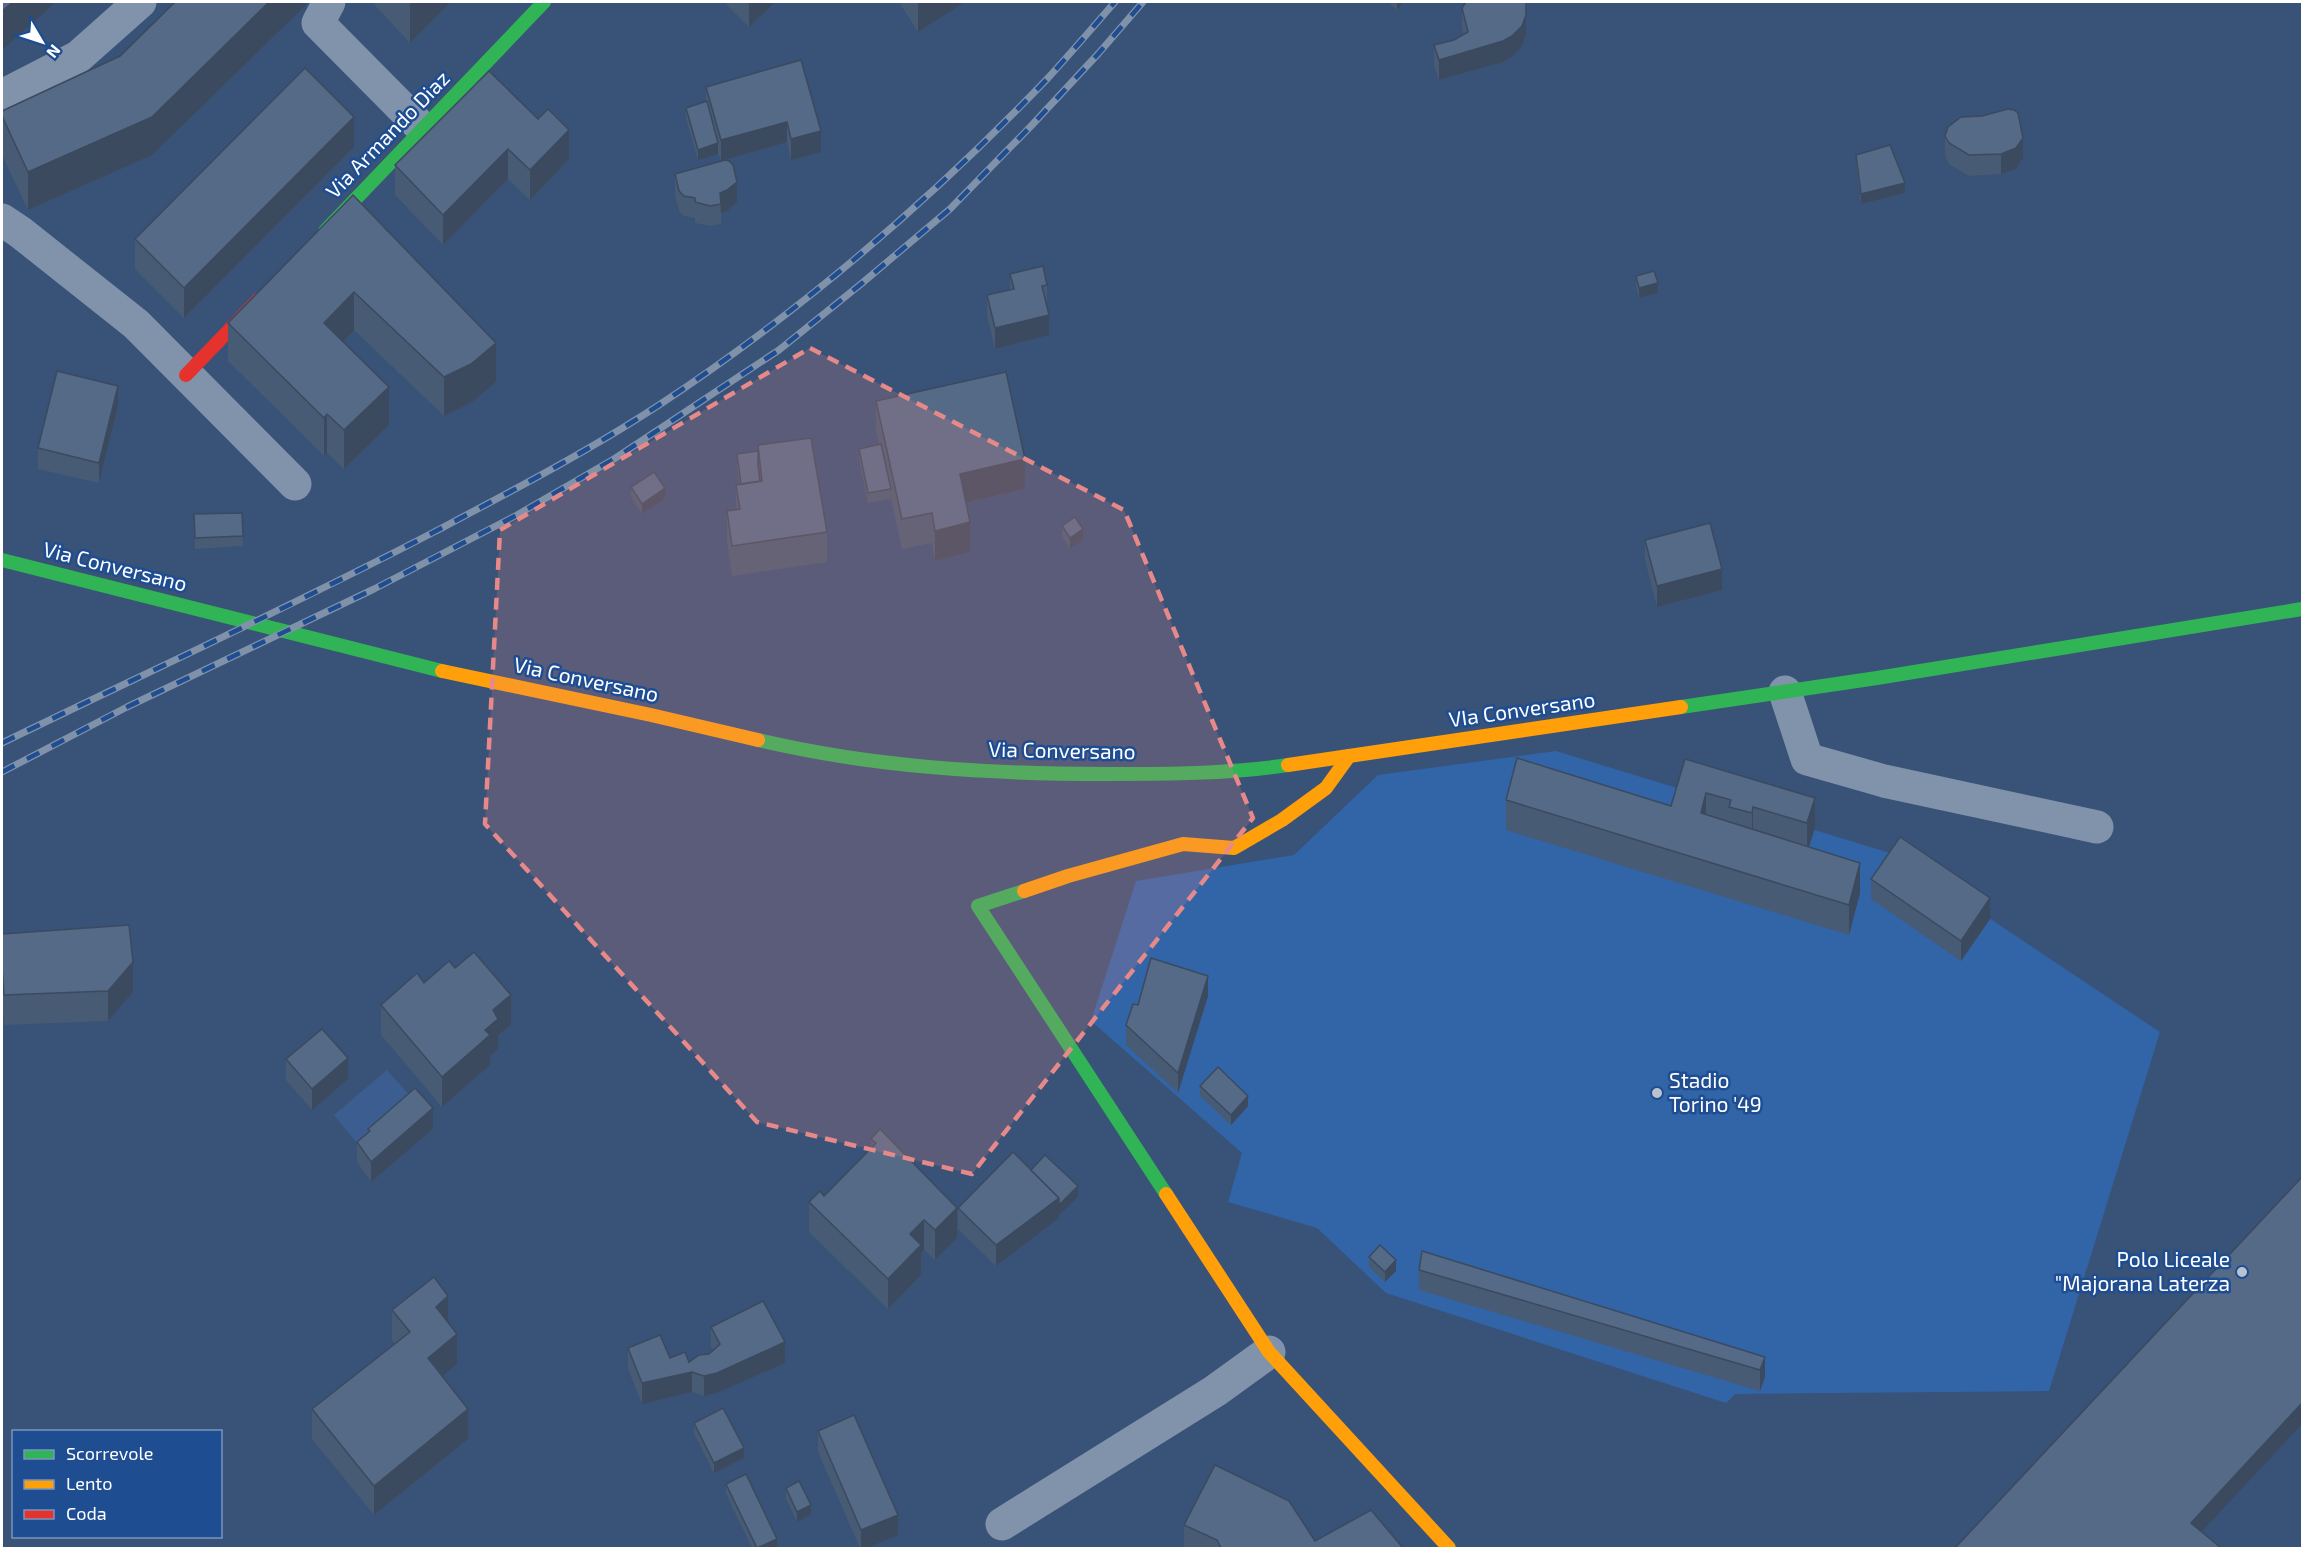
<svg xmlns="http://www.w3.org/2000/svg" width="2304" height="1550" font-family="'Exo 2',sans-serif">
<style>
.green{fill:#3264a8}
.water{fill:#3c5d8f}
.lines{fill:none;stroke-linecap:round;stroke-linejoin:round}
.street{stroke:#8093aa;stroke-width:33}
.fast{stroke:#30b455;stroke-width:14}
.slow{stroke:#ff9f0a;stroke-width:14}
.jam{stroke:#e5322d;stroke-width:14}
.rail-casing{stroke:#8092a9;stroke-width:7}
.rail{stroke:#1e4d92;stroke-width:4.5;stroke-dasharray:14;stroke-linecap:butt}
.wall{fill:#485b74}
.shaded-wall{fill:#3b4a5e}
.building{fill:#546a87;stroke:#3b4a5e;stroke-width:1.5}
.marked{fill:#e88989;fill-opacity:0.2;stroke:#e88989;stroke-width:4.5;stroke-dasharray:12 8;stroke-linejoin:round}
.poi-dot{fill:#bac2cf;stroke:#1e4d92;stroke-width:2}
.labels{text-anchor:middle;stroke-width:5;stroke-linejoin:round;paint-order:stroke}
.street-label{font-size:21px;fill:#fff;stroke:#1e4d92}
.poi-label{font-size:21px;fill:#fff;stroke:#1e4d92;text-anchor:start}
</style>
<rect width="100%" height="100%" fill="#395277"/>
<polygon class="green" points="1556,751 1893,854 2160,1032 2049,1391 1735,1394 1726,1403 1386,1293 1317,1228 1228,1202 1242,1153 1091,1021 1136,881 1294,855 1378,775"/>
<polygon class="water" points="387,1070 411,1097 357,1143 334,1115"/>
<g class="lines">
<g class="street">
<polyline points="329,2 318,23 423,129"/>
<polyline points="2,96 78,57 140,2"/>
<polyline points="2,220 20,232 136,324 295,484"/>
<polyline points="1785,692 1807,759 1884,781 2097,827"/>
<polyline points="1002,1524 1215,1391 1269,1352"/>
</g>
<g class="fast">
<polyline points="325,231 544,2"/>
<polyline points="2,560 442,671"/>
<polyline points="1681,707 1877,678 2302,609"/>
<path d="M758,740C872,767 989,774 1106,774C1166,774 1228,774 1288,765"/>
<polyline points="1024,891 978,906 1166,1194"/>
</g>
<g class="slow">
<polyline points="442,671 651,715 758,740"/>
<polyline points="1288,765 1681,707"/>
<polyline points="1024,891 1068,876 1183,844 1234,848 1282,820 1326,788 1349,756"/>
<polyline points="1166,1194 1269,1352 1449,1548"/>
</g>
<polyline class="jam" points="186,375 258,300"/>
<g class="rail-casing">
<g id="rail">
<path d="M2,743C146,673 292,606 434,532C510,492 587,452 659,405C800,312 931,200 1048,78C1071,53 1093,27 1115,2"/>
<polyline points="2,772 127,707 374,589 517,515 614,459 779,350 861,284 950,209 1032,125 1098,54 1143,2"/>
</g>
</g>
<use href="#rail" class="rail"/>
</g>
<g class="wall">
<polygon points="175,2 309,2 152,155 28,210 2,155 2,111 120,56"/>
<polygon points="372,2 451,2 410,43"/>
<polygon points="724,2 775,2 749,27"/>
<polygon points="899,2 965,2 918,32"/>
<polygon points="1388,2 1405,2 1397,10"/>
<polygon points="1462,8 1526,35 1522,46 1512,57 1503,62 1439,80 1434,66 1434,45 1454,40 1464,35 1462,29"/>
<polygon points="801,60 821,152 791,160 787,142 721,161 718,153 698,160 686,118 686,108 706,101 706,87"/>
<polygon points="489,71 569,159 530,200 508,179 443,245 395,195 395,165"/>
<polygon points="1982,116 2023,158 2016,169 2001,174 1969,176 1949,164 1945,156 1945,136"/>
<polygon points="354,147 184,318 135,269 135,239"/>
<polygon points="1856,155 1905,193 1861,204 1856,166"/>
<polygon points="675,174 737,202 727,211 721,213 721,224 710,226 695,223 695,218 684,216 679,211 675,195"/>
<polygon points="353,195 496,382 471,403 444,416 354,330 343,342 389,425 344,469 327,453 324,456 228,361 228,323"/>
<polygon points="1010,274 1047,285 1047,305 1049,335 995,349 987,316 987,295 1010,290"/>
<polygon points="1636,276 1658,293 1639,298 1636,287"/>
<polygon points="876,401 1025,489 966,503 970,552 935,561 932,543 902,549 891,499 868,503 859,459 859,449 879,444 876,431"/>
<polygon points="118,406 99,483 38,469 38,448"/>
<polygon points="758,445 827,532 827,562 732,576 727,541 727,511 736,509 736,485 739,484 737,464 737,454 758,451"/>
<polygon points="631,487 665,498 642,514 631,497"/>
<polygon points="242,513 243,546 195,549 194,514"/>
<polygon points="1062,526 1083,540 1070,549 1062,536"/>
<polygon points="1645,540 1722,590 1657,607 1645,560"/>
<polygon points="1685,759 1815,828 1809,847 1860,893 1849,935 1506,830 1506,800 1671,806"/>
<polygon points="1871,879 1990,919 1961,961 1871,899"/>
<polygon points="2,934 133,992 108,1021 4,1025 2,996"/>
<polygon points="455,968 511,1025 498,1035 498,1049 490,1056 490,1065 442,1107 381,1035 381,1005"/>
<polygon points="1208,996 1178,1093 1126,1045 1126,1025 1138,1005"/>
<polygon points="286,1059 348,1079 312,1110 286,1080"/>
<polygon points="1200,1086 1248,1106 1231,1125 1200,1096"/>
<polygon points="368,1129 433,1129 371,1182 357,1162 357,1142 368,1134"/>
<polygon points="880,1129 957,1238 935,1260 924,1250 921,1253 921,1275 888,1309 809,1232 809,1202 824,1196 871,1148 871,1139"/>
<polygon points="1031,1170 1078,1197 1059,1215 1059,1218 996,1266 958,1229 958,1208"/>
<polygon points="1369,1257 1396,1271 1385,1282 1369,1267"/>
<polygon points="1419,1270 1765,1357 1765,1377 1760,1391 1419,1290"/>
<polygon points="392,1310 448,1323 457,1364 442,1376 468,1439 374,1515 312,1439 312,1409 395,1344 392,1340"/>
<polygon points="711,1327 785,1363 717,1393 704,1396 692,1392 642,1404 628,1369 628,1348 689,1362 709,1354 713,1351 711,1347"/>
<polygon points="694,1423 744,1458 714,1473 694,1433"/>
<polygon points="818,1431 898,1535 867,1548 860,1548 818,1452"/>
<polygon points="726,1484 777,1548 752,1548 726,1494"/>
<polygon points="786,1488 811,1515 797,1522 786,1499"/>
<polygon points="1184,1525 1315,1541 1403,1548 1184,1548"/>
</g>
<g class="shaded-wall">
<polygon points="13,2 56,2 2,50 2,11"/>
<polygon points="269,2 309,2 152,155 28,210 28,172"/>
<polygon points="412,2 451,2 410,43 410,4"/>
<polygon points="749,2 775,2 749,27"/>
<polygon points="918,2 965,2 918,32"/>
<polygon points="1397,2 1405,2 1397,10"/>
<polygon points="1526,15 1526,35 1522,46 1512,57 1503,62 1439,80 1439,60"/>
<polygon points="354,117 354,147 184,318 184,288"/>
<polygon points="787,122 787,142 721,161 721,140"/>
<polygon points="569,130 569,159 530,200 530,170"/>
<polygon points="821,131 821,152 791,160 791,139"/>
<polygon points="2023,138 2023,158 2016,169 2001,174 2001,154"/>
<polygon points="718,143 718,154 698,160 698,150"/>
<polygon points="508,149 508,179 443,245 443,215"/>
<polygon points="737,182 737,202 727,211 721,213 720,193"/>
<polygon points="1905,183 1905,193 1861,204 1861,194"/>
<polygon points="1658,283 1658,293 1639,298 1639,288"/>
<polygon points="354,292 354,330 324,362 324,323"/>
<polygon points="1049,315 1049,335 995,349 995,328"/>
<polygon points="496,343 496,382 471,403 444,416 444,377"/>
<polygon points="118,386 118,406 99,483 99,463"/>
<polygon points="389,387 389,425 344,469 344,430"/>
<polygon points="327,414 327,453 324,456 324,418"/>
<polygon points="1025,459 1025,489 960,504 960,474"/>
<polygon points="665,488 665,498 642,514 642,504"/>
<polygon points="970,522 970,552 935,561 935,531"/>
<polygon points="1083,529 1083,540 1070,549 1070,538"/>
<polygon points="1722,569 1722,590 1657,607 1657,586"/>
<polygon points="1706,793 1706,823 1701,813"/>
<polygon points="1815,798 1815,828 1807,853 1807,823"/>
<polygon points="1753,807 1753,837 1752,843 1752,813"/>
<polygon points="1860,863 1860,893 1849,935 1849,905"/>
<polygon points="1990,898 1990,919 1961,961 1961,941"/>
<polygon points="133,962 133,992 108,1021 108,991"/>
<polygon points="1208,976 1208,996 1178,1093 1178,1073"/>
<polygon points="511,995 511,1025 498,1035 498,1049 490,1056 490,1065 442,1107 442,1077 485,1030 493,1010"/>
<polygon points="348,1058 348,1079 312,1110 312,1089"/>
<polygon points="1248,1096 1248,1106 1231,1125 1231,1115"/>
<polygon points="433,1108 433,1129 371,1182 371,1162"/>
<polygon points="1078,1186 1078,1197 1059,1215 1059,1218 996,1266 996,1245 1059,1198"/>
<polygon points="957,1208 957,1238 935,1260 935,1230"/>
<polygon points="924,1220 924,1250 921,1253 921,1275 888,1309 888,1279 910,1234"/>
<polygon points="1396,1260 1396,1271 1385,1282 1385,1272"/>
<polygon points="448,1296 448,1326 436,1307"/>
<polygon points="457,1334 457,1364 428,1388 428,1358"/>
<polygon points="785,1342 785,1363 717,1393 704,1396 704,1376"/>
<polygon points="1765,1357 1765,1377 1760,1391 1760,1370"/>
<polygon points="692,1372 692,1392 642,1404 642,1383"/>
<polygon points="2302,1403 2302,1424 2191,1543 2191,1523"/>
<polygon points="468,1409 468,1439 374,1515 374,1486"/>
<polygon points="744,1448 744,1458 714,1473 714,1463"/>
<polygon points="811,1505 811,1515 797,1522 797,1512"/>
<polygon points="898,1515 898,1535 867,1548 861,1548 861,1530"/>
<polygon points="777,1539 777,1548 757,1548"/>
</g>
<g class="building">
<polygon points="2,2 13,2 2,11"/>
<polygon points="175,2 269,2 152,117 28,172 2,116 2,111 120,56"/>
<polygon points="1466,2 1526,2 1526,15 1522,26 1512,36 1503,41 1439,60 1434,45 1454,40 1468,32 1462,8"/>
<polygon points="801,60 821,131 791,139 787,122 721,140 706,87"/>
<polygon points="305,68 354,117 184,288 135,239"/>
<polygon points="489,71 538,119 548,109 569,130 530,170 508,149 443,215 395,165"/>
<polygon points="707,101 718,143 698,150 686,108"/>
<polygon points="2008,109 2014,110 2018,113 2023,138 2016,148 2001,154 1969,155 1949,143 1945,136 1948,127 1961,117 1982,116"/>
<polygon points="1890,145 1905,183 1861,194 1856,155"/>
<polygon points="725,160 729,161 733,165 737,182 727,190 720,193 721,204 710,206 695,202 695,198 684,196 679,191 675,174"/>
<polygon points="353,195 496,343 471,364 444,377 354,292 324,323 389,387 344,430 327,414 324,418 228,323"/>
<polygon points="1043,266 1047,285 1042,286 1049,315 995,328 987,295 1014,289 1010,274"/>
<polygon points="1654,271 1658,283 1639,288 1636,276"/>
<polygon points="57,371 118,386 99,463 38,448"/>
<polygon points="1006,372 1025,459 960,474 970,522 935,531 932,513 902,519 876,401"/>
<polygon points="811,438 827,532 732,546 727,511 740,509 736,485 762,481 758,445"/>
<polygon points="881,444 891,489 868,493 859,449"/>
<polygon points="758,451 758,465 760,481 741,484 737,454"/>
<polygon points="654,472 665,488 642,504 631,487"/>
<polygon points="242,513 243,536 195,538 194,514"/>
<polygon points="1075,517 1083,529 1070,538 1062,526"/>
<polygon points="1710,523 1722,569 1657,586 1645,540"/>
<polygon points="1517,758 1671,806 1685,759 1815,798 1807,823 1753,807 1752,813 1729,807 1731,800 1706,793 1701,813 1860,863 1849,905 1506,800"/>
<polygon points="1900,837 1990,898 1961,941 1871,879"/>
<polygon points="129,925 133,962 108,991 4,995 2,966 2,934"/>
<polygon points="474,952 511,995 493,1010 498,1019 485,1030 490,1035 442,1077 381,1005 417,973 424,983 449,961 455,968"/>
<polygon points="1151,958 1208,976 1178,1073 1126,1025 1133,1004 1138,1005"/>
<polygon points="322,1029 348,1058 312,1089 286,1059"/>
<polygon points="1218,1067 1248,1096 1231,1115 1200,1086"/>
<polygon points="415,1088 433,1108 371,1162 357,1142 370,1131 368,1129"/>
<polygon points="880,1129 957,1208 935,1230 924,1220 910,1234 921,1245 888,1279 809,1202 820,1191 824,1196 876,1143 871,1139"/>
<polygon points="1013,1152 1059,1198 996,1245 958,1208"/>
<polygon points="1045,1155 1078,1186 1059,1205 1059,1198 1031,1170"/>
<polygon points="2302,1177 2302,1403 2191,1523 2221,1548 1955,1548"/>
<polygon points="1380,1245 1396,1260 1385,1272 1369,1257"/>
<polygon points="1422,1251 1765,1357 1760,1370 1419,1270"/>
<polygon points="434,1277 448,1296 436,1307 457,1334 428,1358 468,1409 374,1486 312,1409 410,1332 392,1310"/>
<polygon points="763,1301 785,1342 717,1373 704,1376 692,1372 642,1383 628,1348 660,1335 670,1358 685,1352 689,1362 699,1355 709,1354 720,1344 711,1327"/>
<polygon points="723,1408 744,1448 714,1463 694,1423"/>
<polygon points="854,1415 898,1515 861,1530 818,1431"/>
<polygon points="1215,1465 1289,1501 1315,1541 1371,1510 1403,1548 1221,1548 1217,1540 1184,1525"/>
<polygon points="746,1474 777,1539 757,1548 726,1484"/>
<polygon points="799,1481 811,1505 797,1512 786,1488"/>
</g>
<path class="marked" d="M810,348L1124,510L1253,818L972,1174L757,1122L485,824L500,530Z"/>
<g class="poi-dot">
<circle cx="1657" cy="1093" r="6"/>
<circle cx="2242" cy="1272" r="6"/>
</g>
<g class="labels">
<g class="street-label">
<text transform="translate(388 135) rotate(-46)" y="7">Via Armando Diaz</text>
<text transform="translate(115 567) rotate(14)" y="7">Via Conversano</text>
<text transform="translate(586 680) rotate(12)" y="7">Via Conversano</text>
<text transform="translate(1522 710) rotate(-8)" y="7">VIa Conversano</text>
<text transform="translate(1062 751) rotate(1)" y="7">Via Conversano</text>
</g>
<g class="poi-label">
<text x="1669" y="1088">Stadio<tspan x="1669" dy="24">Torino '49</tspan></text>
<text x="2230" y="1267" text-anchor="end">Polo Liceale<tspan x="2230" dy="24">"Majorana Laterza</tspan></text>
</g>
</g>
<rect width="2304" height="1550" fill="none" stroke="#ffffff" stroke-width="6"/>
<rect x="12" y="1430" width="210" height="108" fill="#1e4d92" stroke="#7894be" stroke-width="1.5"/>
<rect x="24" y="1450" width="30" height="9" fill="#30b455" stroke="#7894be" stroke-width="1.5"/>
<text x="66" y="1460" font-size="18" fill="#ffffff">Scorrevole</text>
<rect x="24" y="1480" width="30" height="9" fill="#ff9f0a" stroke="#7894be" stroke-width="1.5"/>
<text x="66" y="1490" font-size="18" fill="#ffffff">Lento</text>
<rect x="24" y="1510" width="30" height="9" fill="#e5322d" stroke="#7894be" stroke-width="1.5"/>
<text x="66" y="1520" font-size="18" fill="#ffffff">Coda</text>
<g transform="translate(42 42) rotate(129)" stroke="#1e4d92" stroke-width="4.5" paint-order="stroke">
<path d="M0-4.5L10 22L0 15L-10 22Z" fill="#ffffff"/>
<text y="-9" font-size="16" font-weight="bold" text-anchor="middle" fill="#ffffff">N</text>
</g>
</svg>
